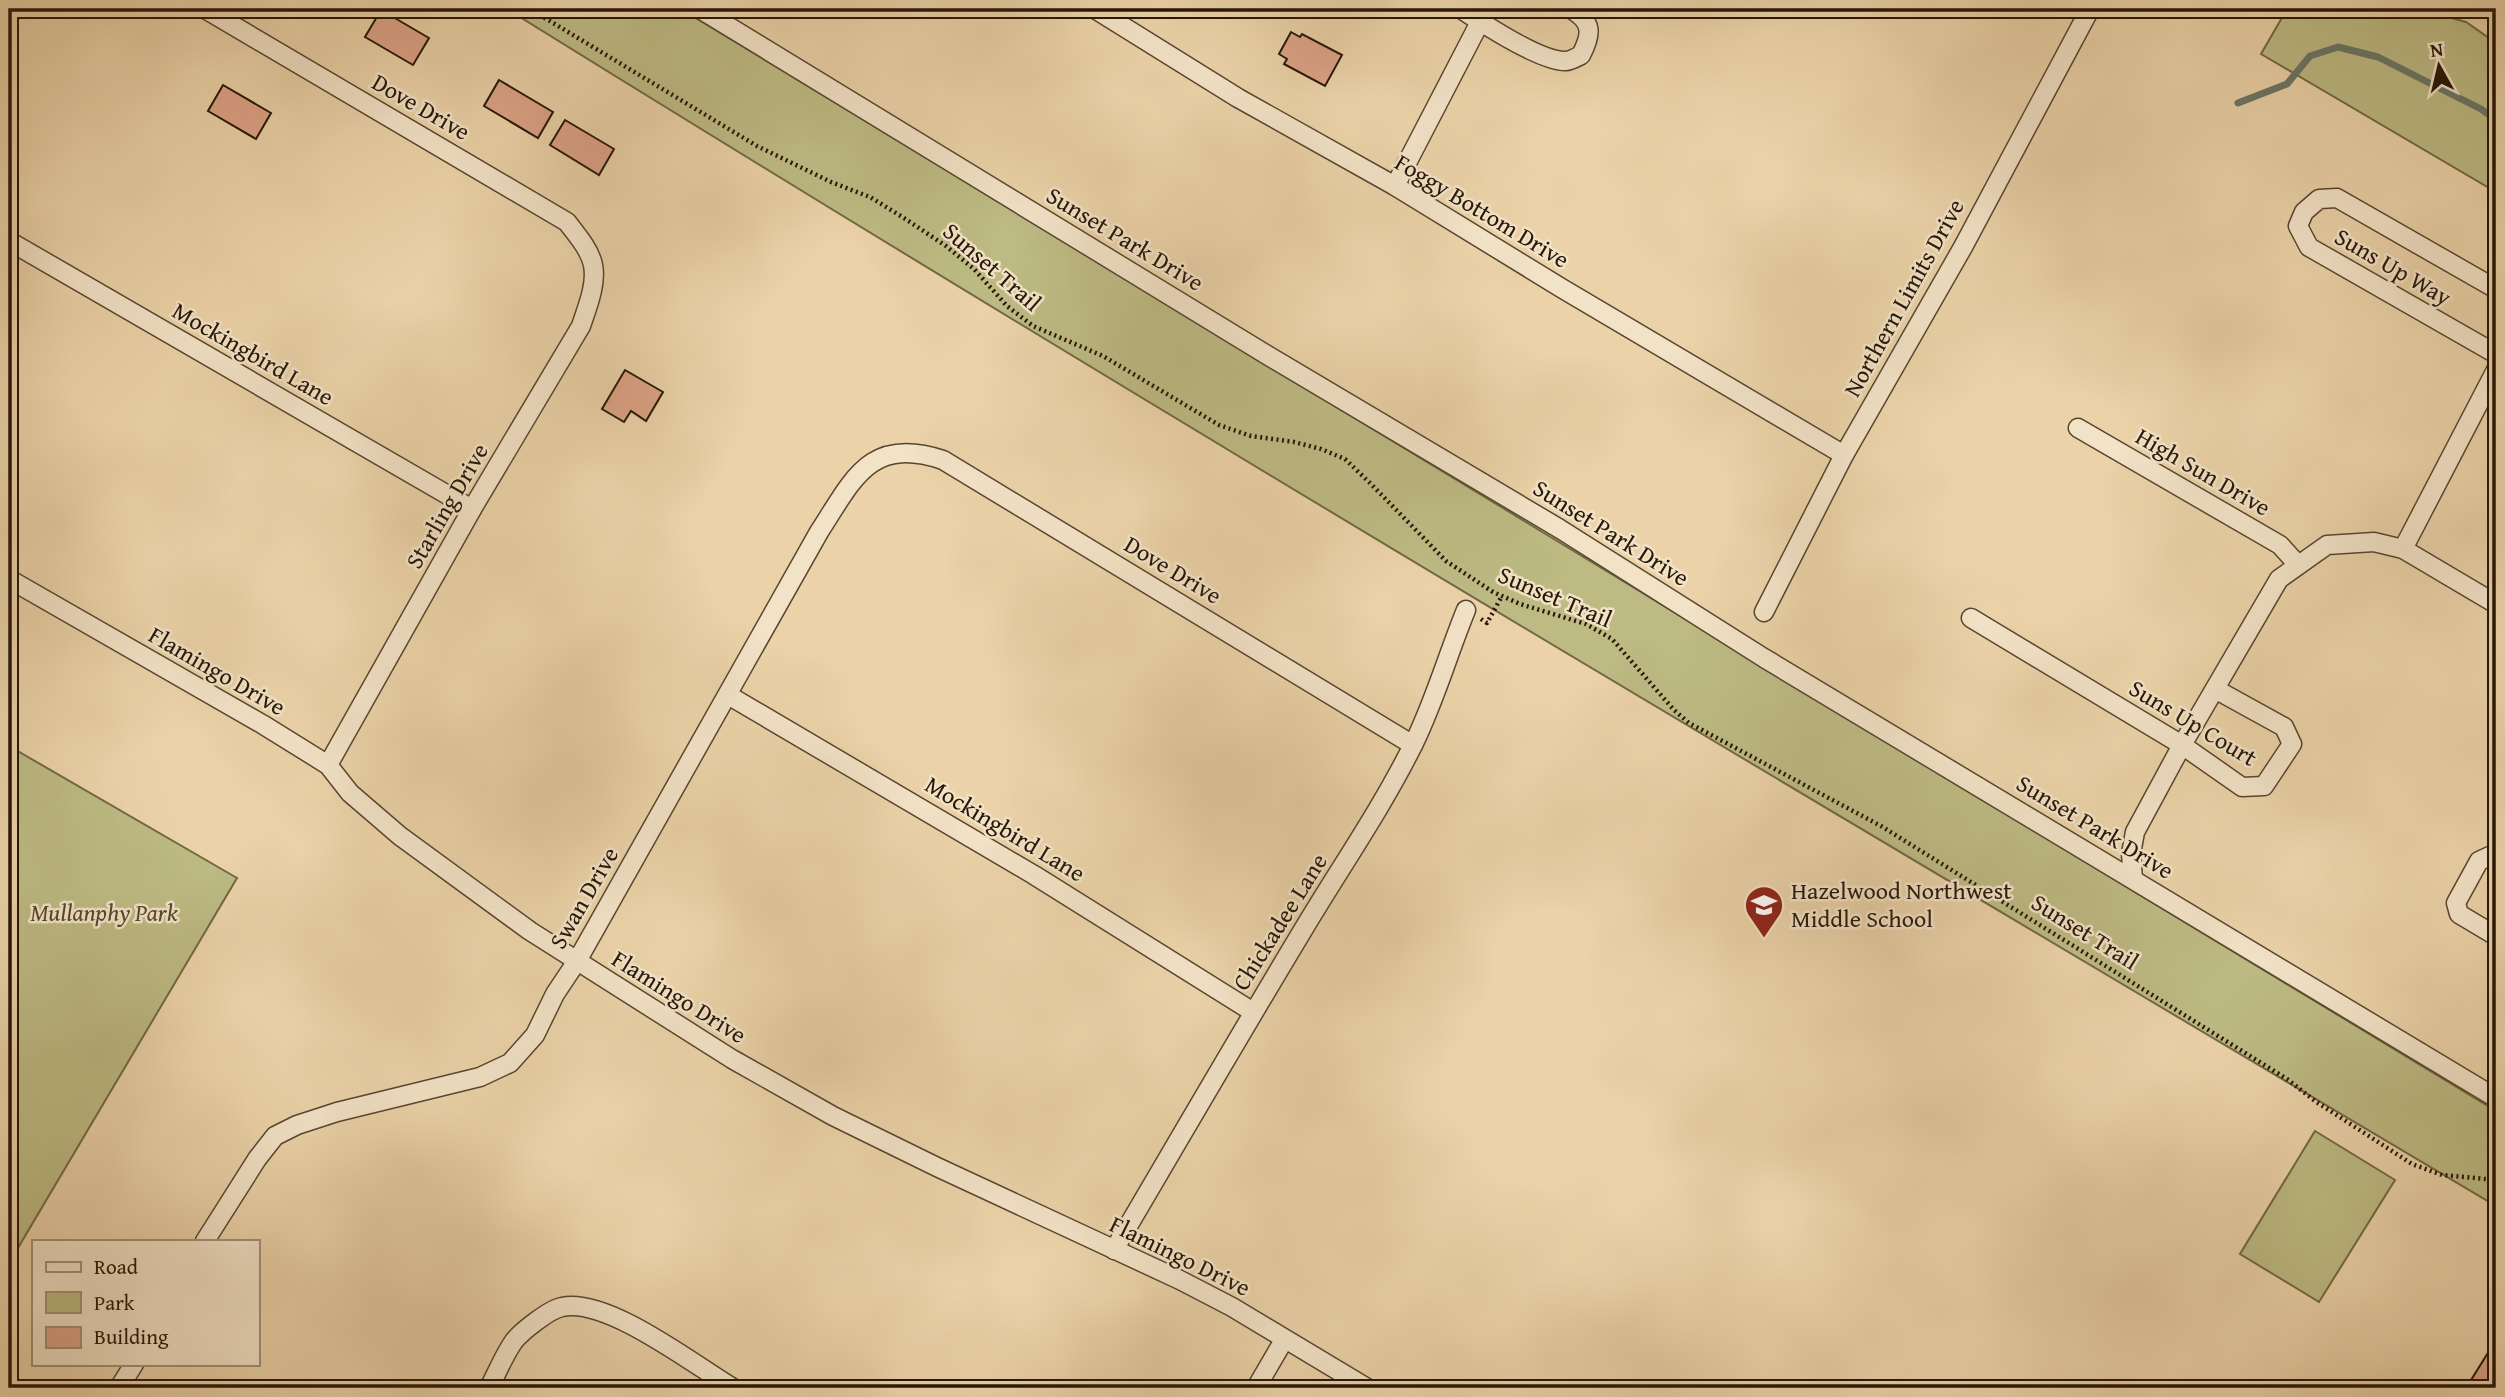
<svg xmlns="http://www.w3.org/2000/svg" width="2505" height="1397" font-family="'Gentium Book Plus',serif">
<style>
.green{fill:#bdba83;stroke:#726845;stroke-width:2}
.lines{fill:none;stroke-linecap:round;stroke-linejoin:round}
.stream{stroke:#6a7769;stroke-width:7}
.building{fill:#dca387;stroke:#261707;stroke-width:2}
.minor-casing{stroke:#57462f;stroke-width:21}
.path{stroke:#261707;stroke-width:4.5;stroke-dasharray:2 3.5;stroke-linecap:butt}
.minor{stroke:#f2e2c6;stroke-width:18}
.labels{text-anchor:middle;stroke-width:5;stroke-linejoin:round;paint-order:stroke}
.street-label{font-size:24px;fill:#261707;stroke:#f2e2c6}
.poi-label{font-size:24px;fill:#261707;stroke:#f2e2c6;text-anchor:start}
.park-label{font-size:24px;font-style:italic;fill:#53482c;stroke:#f2e2c6}
</style>
<rect width="100%" height="100%" fill="#ebd2a8"/>
<filter id="stains"><feTurbulence type="fractalNoise" baseFrequency=".00286" numOctaves="4"/><feColorMatrix values="0 0 0 0 .2 0 0 0 0 .09 0 0 0 0 .02 0 0 0 .5 -.17"/></filter>
<radialGradient id="worn" r=".72"><stop offset=".6" stop-color="#630" stop-opacity="0"/><stop offset="1" stop-color="#630" stop-opacity=".3"/></radialGradient>
<g class="green">
<path d="M507,9H681L2496,1111V1206C1831,811 1164,417 507,9Z"/>
<polygon points="2287,9 2419,9 2466,22 2496,43 2496,192 2261,54"/>
<polygon points="9,746 237,878 9,1263"/>
<polygon points="2315,1131 2395,1180 2319,1302 2240,1254"/>
</g>
<g class="lines">
<polyline class="stream" points="2238,103 2287,84 2310,56 2338,47 2378,57 2481,109 2496,120"/>
</g>
<g class="building">
<polygon points="381,10 429,38 413,65 365,37"/>
<polygon points="1291,32 1300,37 1302,34 1342,55 1325,86 1284,64 1287,59 1279,54"/>
<polygon points="499,80 553,112 538,138 484,106"/>
<polygon points="223,85 271,113 256,139 208,111"/>
<polygon points="565,120 614,149 599,175 550,145"/>
<polygon points="625,370 663,392 646,421 631,411 624,422 602,409"/>
<polygon points="2496,1340 2496,1388 2466,1388"/>
</g>
<g class="lines">
<g class="minor-casing">
<g id="minor">
<path d="M205,9L567,222C577,235 590,250 593,265C597,284 587,308 581,326L472,509L328,765"/>
<polyline points="700,9 1267,355 1560,529 1764,658 2496,1098"/>
<polyline points="1095,9 1238,98 1395,186 1563,289 1844,455"/>
<path d="M1461,9C1482,23 1541,62 1566,61C1570,61 1577,57 1581,55C1592,34 1593,22 1571,9"/>
<polyline points="1395,186 1480,22"/>
<polyline points="9,241 472,509"/>
<polyline points="2496,289 2337,198 2319,199 2304,212 2298,226 2309,247 2496,354"/>
<polyline points="2078,428 2280,545 2298,565"/>
<polyline points="2403,549 2496,370"/>
<polyline points="9,579 262,724 328,765 350,793 400,836 530,931 732,1059 833,1116 937,1167 1180,1280 1232,1307 1367,1388"/>
<polyline points="1764,612 1844,455 1963,247 2090,9"/>
<polyline points="1971,618 2182,745 2242,787 2264,786 2292,744 2284,727 2215,689"/>
<polyline points="728,695 1034,875 1253,1012"/>
<polyline points="2496,857 2492,855 2479,861 2456,903 2459,914 2496,936"/>
<polyline points="2133,879 2131,854 2135,832 2182,745 2279,579 2327,545 2374,542 2403,549 2496,604"/>
<path d="M205,1241L257,1159L275,1136L297,1125L337,1112L480,1077L510,1063L535,1035L555,994L577,961L819,532C854,478 870,436 943,460L1413,745"/>
<path d="M1114,1250C1177,1143 1239,1036 1303,930C1340,868 1382,808 1414,743C1435,700 1448,654 1466,610"/>
<polyline points="119,1388 134,1364"/>
<path d="M489,1388C497,1373 504,1355 514,1341C522,1331 550,1309 562,1307C607,1297 694,1365 733,1388"/>
<polyline points="1256,1388 1284,1340"/>
</g>
</g>
<g class="path">
<polyline points="530,9 757,146 831,182 870,197 904,218 946,246 974,269 1007,306 1033,326 1103,356 1219,425 1251,436 1294,442 1321,449 1345,459 1372,485 1446,561 1493,592 1520,604 1586,624 1612,639 1674,710 1689,723 1881,826 2287,1079 2315,1101 2412,1164 2442,1175 2496,1180"/>
<polyline points="1481,619 1487,623 1502,596"/>
</g>
<use href="#minor" class="minor"/>
</g>
<defs>
<g id="school-pin" transform="scale(2.0125)"><path d="M0 17L-7.5 6A9.5 9.5 0 1 1 7.5 6Z" fill="#8f2418" stroke="#f2e2c6"/><path d="M0-5L7-2L0 1L-7-2ZM-4 1L0 2.5L4 1V4Q0 6-4 4Z" fill="#fff"/></g>
</defs>
<g fill-rule="evenodd">
<use href="#school-pin" x="1764" y="905"/>
</g>
<g class="labels">
<g class="street-label">
<text transform="translate(421 107) rotate(30)" y="8">Dove Drive</text>
<text transform="translate(1482 211) rotate(31)" y="8">Foggy Bottom Drive</text>
<text transform="translate(1125 239) rotate(31)" y="8">Sunset Park Drive</text>
<text transform="translate(992 267) rotate(41)" y="8">Sunset Trail</text>
<text transform="translate(2393 267) rotate(30)" y="8">Suns Up Way</text>
<text transform="translate(1904 298) rotate(-61)" y="8">Northern Limits Drive</text>
<text transform="translate(253 354) rotate(30)" y="8">Mockingbird Lane</text>
<text transform="translate(2203 472) rotate(30)" y="8">High Sun Drive</text>
<text transform="translate(447 506) rotate(-60)" y="8">Starling Drive</text>
<text transform="translate(1611 533) rotate(32)" y="8">Sunset Park Drive</text>
<text transform="translate(1173 570) rotate(31)" y="8">Dove Drive</text>
<text transform="translate(1555 597) rotate(23)" y="8">Sunset Trail</text>
<text transform="translate(217 671) rotate(30)" y="8">Flamingo Drive</text>
<text transform="translate(2193 723) rotate(31)" y="8">Suns Up Court</text>
<text transform="translate(2095 827) rotate(31)" y="8">Sunset Park Drive</text>
<text transform="translate(1005 829) rotate(31)" y="8">Mockingbird Lane</text>
<text transform="translate(584 898) rotate(-60)" y="8">Swan Drive</text>
<text transform="translate(1280 922) rotate(-58)" y="8">Chickadee Lane</text>
<text transform="translate(2085 932) rotate(32)" y="8">Sunset Trail</text>
<text transform="translate(679 997) rotate(32)" y="8">Flamingo Drive</text>
<text transform="translate(1180 1256) rotate(26)" y="8">Flamingo Drive</text>
</g>
<g class="poi-label">
<text x="1791" y="899">Hazelwood Northwest<tspan x="1791" dy="28">Middle School</tspan></text>
</g>
<g class="park-label">
<text x="104" y="921">Mullanphy Park</text>
</g>
</g>
<rect width="2505" height="1397" fill="none" stroke="#ebd2a8" stroke-width="35"/>
<rect x="10" y="10" width="2484" height="1376" fill="none" stroke="#261707" stroke-width="3.5"/>
<rect x="18" y="18" width="2470" height="1362" fill="none" stroke="#261707" stroke-width="2"/>
<rect x="32" y="1240" width="228" height="126" fill="#f2e2c6" stroke="#a0917a" stroke-width="2"/>
<rect x="46" y="1262" width="35" height="10" fill="#f2e2c6" stroke="#a0917a" stroke-width="2"/>
<text x="94" y="1274" font-size="21" fill="#261707">Road</text>
<rect x="46" y="1292" width="35" height="21" fill="#bdba83" stroke="#a0917a" stroke-width="2"/>
<text x="94" y="1310" font-size="21" fill="#261707">Park</text>
<rect x="46" y="1327" width="35" height="21" fill="#dca387" stroke="#a0917a" stroke-width="2"/>
<text x="94" y="1344" font-size="21" fill="#261707">Building</text>
<g transform="translate(2439 66) rotate(352)" stroke="#f2e2c6" stroke-width="5" paint-order="stroke">
<path d="M0-5L12 26L0 18L-12 26Z" fill="#261707"/>
<text y="-10" font-size="19" font-weight="bold" text-anchor="middle" fill="#261707">N</text>
</g>
<rect width="100%" height="100%" filter="url(#stains)"/>
<rect width="100%" height="100%" fill="url(#worn)"/>
</svg>
